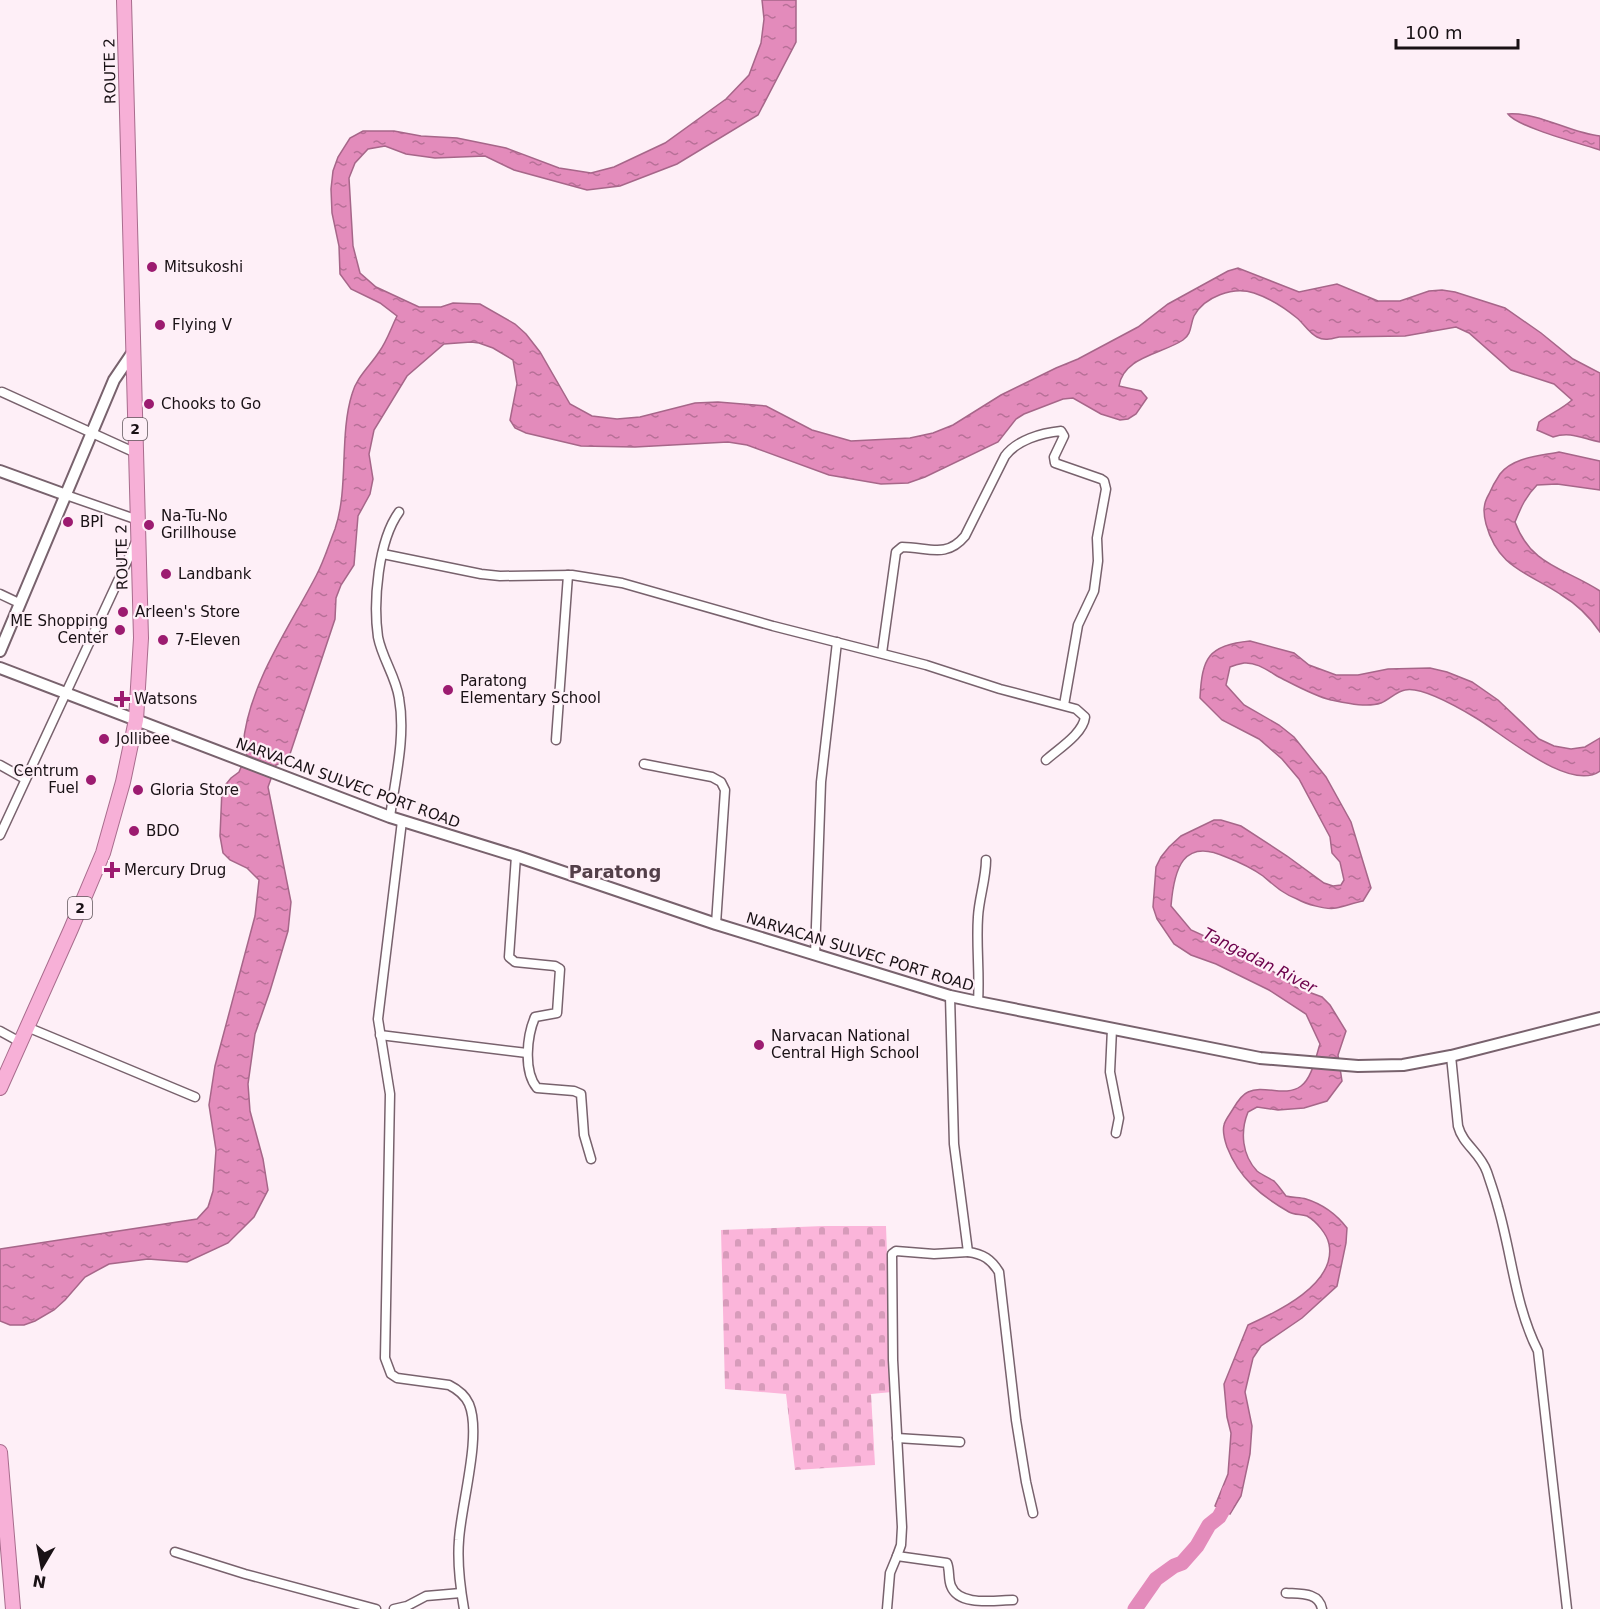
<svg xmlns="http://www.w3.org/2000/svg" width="1600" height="1609" font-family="'DejaVu Sans',sans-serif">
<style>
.cemetery{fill:url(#cemetery-stones)}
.water{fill:url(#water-ripples);stroke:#a66689;stroke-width:1.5}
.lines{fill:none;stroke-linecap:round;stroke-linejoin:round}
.river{stroke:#e38bbb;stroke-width:15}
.minor-casing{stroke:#78626d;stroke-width:11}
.tertiary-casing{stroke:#78626d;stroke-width:14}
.trunk-casing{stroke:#a86c8d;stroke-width:16}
.minor{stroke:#fff;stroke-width:8}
.tertiary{stroke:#fff;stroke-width:10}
.trunk{stroke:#f7b0d7;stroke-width:14}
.poi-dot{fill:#9c1b70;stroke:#feeff7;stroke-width:2}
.labels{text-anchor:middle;stroke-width:4.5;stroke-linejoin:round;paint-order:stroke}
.shield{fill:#feeff7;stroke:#5e5459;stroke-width:1.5}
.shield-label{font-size:14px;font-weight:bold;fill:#191115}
.street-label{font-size:15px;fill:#191115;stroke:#feeff7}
.poi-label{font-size:15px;fill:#191115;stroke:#feeff7;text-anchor:start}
.water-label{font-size:16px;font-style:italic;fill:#6c004b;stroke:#feeff7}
.quarter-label{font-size:18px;font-weight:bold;fill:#533f49;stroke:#feeff7}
</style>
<defs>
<pattern id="cemetery-stones" width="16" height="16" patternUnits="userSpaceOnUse" patternTransform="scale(1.5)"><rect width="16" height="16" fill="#fbb5da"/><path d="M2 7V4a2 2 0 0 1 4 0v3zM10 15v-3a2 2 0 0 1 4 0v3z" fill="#d79bba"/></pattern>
<pattern id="water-ripples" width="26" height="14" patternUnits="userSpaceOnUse" patternTransform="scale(1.5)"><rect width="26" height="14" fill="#e38bbb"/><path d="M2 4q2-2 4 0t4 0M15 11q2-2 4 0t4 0" fill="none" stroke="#b77097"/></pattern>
</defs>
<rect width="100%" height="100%" fill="#feeff7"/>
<polygon class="cemetery" points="823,1226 886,1226 892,1392 871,1394 875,1465 795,1470 786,1394 725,1389 721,1230"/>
<g class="water">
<path d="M762,0H796V42L758,115L677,164L620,186L587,190L514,170L485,156L435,158L406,154L385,146L368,149L355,163L349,178L353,246L360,273L376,287L419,307H441L453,303L480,304L515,324L526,334L540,352L570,404L592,416L617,419L640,417L695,403L718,402L766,406L812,430L851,441L910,438L933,433L953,425L1001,395L1056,368L1078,359L1138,327L1168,304L1228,271L1238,268L1299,292L1337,284L1378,301H1400L1429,291L1442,290L1455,292L1505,308L1541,333L1573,359L1600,373V442C1583,439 1571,431 1553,437L1537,430L1539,422C1550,414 1562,409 1572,400L1554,384L1511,370L1469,333L1456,327L1405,336L1339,337C1331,339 1324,341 1317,337C1309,333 1304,324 1297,318C1285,308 1269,298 1254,293C1233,286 1204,297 1194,316C1190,325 1192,334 1183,340C1162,354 1123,357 1119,386L1141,391L1147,398L1136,414L1128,419L1120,420L1101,414L1073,398L1063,399L1024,414L1016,419L998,442L925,477L908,483L881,484L829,475L747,445L728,442L635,447L581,446L526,433L515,428L510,420L517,384L513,360L493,348L479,343L471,342L444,344L407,376L374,430L369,454L373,479L370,494L358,516L354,565L341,585L336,598L335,619L288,760L276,765L268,787L291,902L288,931L270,991L255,1034L248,1084L250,1111L263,1159L268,1190L254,1217L228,1243L187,1262L148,1259L109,1264L85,1277L65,1300L54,1310L35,1321L24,1325H10L0,1321V1249L197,1219L208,1207L213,1191L216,1150L209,1105L215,1066L255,916L259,880L247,868L230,860L223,853L220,836L222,789L231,778L239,772L248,751L243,746C248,685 289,628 316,576C324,561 329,544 335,529C349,488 339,436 352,394C356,378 370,366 379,352C387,341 391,328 397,316L380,303L351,289L340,274L339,246L332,213L331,189L333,171L338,157L350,138L363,131H394L421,136L457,138L506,148L559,168L591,173L614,167L665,143L726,99L749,75L761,43L764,19Z"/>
<path d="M1508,114C1539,112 1570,133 1600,136V150C1582,144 1517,127 1508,114Z"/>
<path d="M1559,452L1600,461V490L1557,484L1537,485C1526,496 1521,507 1515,522C1531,566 1565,568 1600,591V632C1590,617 1575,603 1560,594C1527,572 1498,568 1486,524C1483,512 1483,504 1489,494C1492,487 1496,480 1500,474C1513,457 1540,456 1559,452Z"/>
<path d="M1250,641L1294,653L1309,665L1336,675H1358L1388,669L1430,668L1447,672L1472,682L1498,700L1539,739L1554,746L1571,749L1585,747L1600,738V771C1570,793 1503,734 1476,718C1461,709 1422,686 1405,690C1397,691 1389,700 1381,703C1367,708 1346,703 1331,700C1314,696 1293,684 1277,676C1267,670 1256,662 1244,663C1239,664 1235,665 1230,667L1226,685L1244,705L1279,725L1294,737L1326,777L1351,822L1371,888L1363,901C1354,903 1345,906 1336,908C1326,910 1306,904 1297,899C1283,894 1274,885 1263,876C1252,868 1239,862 1226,857C1183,837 1174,869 1171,906L1191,930L1257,960L1295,987L1322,997L1330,1005L1346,1031L1338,1055L1342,1081L1327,1101L1304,1108L1278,1110L1257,1107L1248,1112C1240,1132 1242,1155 1257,1171C1262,1175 1269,1178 1274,1181C1278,1185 1282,1191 1286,1196C1293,1198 1300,1197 1306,1199C1322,1204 1337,1215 1347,1228L1346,1243L1337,1286L1302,1318L1261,1346L1253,1358L1245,1392L1252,1426L1250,1454L1241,1496L1230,1514L1215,1506L1228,1474L1231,1433L1227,1417L1224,1384L1248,1325C1277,1312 1337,1284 1329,1244C1327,1234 1316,1221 1307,1216C1301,1214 1294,1215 1289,1212C1261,1196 1239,1178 1227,1147C1225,1141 1222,1132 1224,1125C1225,1120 1230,1114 1233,1109C1236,1104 1241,1095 1248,1092C1264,1084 1285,1098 1301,1086C1312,1078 1316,1056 1320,1044L1306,1014L1269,990L1216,964L1191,955L1174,944L1157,919L1153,907L1156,867L1161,857L1169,847L1181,836L1214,820H1221L1241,826L1287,856L1324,883L1333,886L1341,885L1344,880L1340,862L1332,853L1330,837L1299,779L1282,759L1259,739L1222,720L1200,698C1202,658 1208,645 1250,641Z"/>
</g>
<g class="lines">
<polyline class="river" points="1135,1609 1156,1579 1174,1566 1182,1563 1197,1546 1209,1525 1219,1517 1228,1501 1229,1491"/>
<g class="minor-casing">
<g id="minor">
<polyline points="2,392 136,453"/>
<polyline points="66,495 138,520"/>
<path d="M383,554L481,574L500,576L572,575L622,583L773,626L926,665L1000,689L1076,709L1085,717C1083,734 1058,749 1046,760"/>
<polyline points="0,594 19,603"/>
<path d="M882,653L896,552L902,547C928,547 946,559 965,536L1005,456C1017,440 1041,433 1061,431L1064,436L1054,457L1055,463L1101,479L1104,481L1106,489L1097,538L1098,561L1094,591L1078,625L1064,705"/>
<polyline points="556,740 568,575"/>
<polyline points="644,764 712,777 721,782 725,790 716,924"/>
<polyline points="0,765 25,779"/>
<path d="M390,817C395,779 406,737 399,698C396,677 382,658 378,637C373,602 378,541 399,512"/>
<path d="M402,821L378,1019L390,1094L385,1358L391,1374L397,1378L449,1385C457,1389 465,1395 469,1404C482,1435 461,1505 459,1540C457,1564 460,1586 464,1609"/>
<polyline points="0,835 136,542"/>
<path d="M516,856L509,957L515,962L555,966L560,969L557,1013L535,1017C527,1036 523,1071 537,1088L574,1091L581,1094L584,1135L591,1159"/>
<polyline points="815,955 821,782 837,642"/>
<path d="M978,1002C980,974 976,945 978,917C979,898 986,879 986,860"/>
<polyline points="27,1027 195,1097"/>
<polyline points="1112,1029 1110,1072 1119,1118 1116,1133"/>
<polyline points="0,1031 20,1042"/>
<polyline points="380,1035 527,1053"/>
<path d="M1451,1056L1458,1126C1463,1145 1480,1152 1487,1172C1491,1184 1495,1195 1498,1207C1512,1255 1515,1306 1538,1351L1567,1609"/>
<path d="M968,1252C983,1254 991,1259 999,1272L1016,1420L1026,1482L1033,1513"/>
<polyline points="897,1438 960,1442"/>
<polyline points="175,1552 245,1574 376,1609"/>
<polyline points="897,1556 901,1545 902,1527 893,1360 892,1254 896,1251 934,1254 968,1252 954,1144 950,996"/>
<path d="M1286,1593C1300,1594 1319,1592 1322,1609"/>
<polyline points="394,1609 407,1606 426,1596 461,1593"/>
<path d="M887,1609L890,1573L897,1556L947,1563C950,1570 948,1579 951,1586C959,1607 996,1600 1013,1600"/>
</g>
</g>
<g class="tertiary-casing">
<g id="tertiary">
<polyline points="0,471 66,495"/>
<polyline points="0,651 114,380 133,352"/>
<polyline points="0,668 390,817 516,856 716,924 950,996 978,1002 1260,1058 1358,1066 1403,1065 1451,1056 1600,1018"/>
</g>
</g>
<g class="trunk-casing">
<g id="trunk">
<polyline points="0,1088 71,929 103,853 123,782 136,720 141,638 124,0"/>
<polyline points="0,1452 13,1609"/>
</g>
</g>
<use href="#minor" class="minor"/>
<use href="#tertiary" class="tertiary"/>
<use href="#trunk" class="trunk"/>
</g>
<g class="poi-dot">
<circle cx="152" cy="267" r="6"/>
<circle cx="160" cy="325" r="6"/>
<circle cx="149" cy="404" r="6"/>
<circle cx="68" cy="522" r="6"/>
<circle cx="149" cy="525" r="6"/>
<circle cx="166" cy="574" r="6"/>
<circle cx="123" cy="612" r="6"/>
<circle cx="120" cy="630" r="6"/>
<circle cx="163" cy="640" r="6"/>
<circle cx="448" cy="690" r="6"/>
<path d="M119 690h6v6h6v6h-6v6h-6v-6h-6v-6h6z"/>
<circle cx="104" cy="739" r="6"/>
<circle cx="91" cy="780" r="6"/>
<circle cx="138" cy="790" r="6"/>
<circle cx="134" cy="831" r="6"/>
<path d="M109 861h6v6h6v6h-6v6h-6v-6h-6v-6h6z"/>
<circle cx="759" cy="1045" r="6"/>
</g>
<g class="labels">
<g class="shield">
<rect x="123" y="418" width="24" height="22" rx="4.5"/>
<rect x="68" y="897" width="24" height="22" rx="4.5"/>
</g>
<g class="shield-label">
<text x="135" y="434">2</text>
<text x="80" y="913">2</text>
</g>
<g class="street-label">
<text transform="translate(110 71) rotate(-91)" y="5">ROUTE 2</text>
<text transform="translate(122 557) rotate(-91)" y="5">ROUTE 2</text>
<text transform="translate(348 783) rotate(20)" y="5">NARVACAN SULVEC PORT ROAD</text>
<text transform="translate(860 952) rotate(17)" y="5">NARVACAN SULVEC PORT ROAD</text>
</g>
<g class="poi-label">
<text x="164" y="272">Mitsukoshi</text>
<text x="172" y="330">Flying V</text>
<text x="161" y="409">Chooks to Go</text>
<text x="161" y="521">Na-Tu-No<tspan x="161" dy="17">Grillhouse</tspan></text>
<text x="80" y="527">BPI</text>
<text x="178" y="579">Landbank</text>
<text x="135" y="617">Arleen's Store</text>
<text x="108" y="626" text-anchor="end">ME Shopping<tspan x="108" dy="17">Center</tspan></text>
<text x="175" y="645">7-Eleven</text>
<text x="460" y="686">Paratong<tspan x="460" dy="17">Elementary School</tspan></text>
<text x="134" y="704">Watsons</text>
<text x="116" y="744">Jollibee</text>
<text x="79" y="776" text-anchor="end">Centrum<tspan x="79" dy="17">Fuel</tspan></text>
<text x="150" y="795">Gloria Store</text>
<text x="146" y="836">BDO</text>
<text x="124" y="875">Mercury Drug</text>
<text x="771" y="1041">Narvacan National<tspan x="771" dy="17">Central High School</tspan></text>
</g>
<g class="water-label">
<text transform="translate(1260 960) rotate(27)" y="6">Tangadan River</text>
</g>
<g class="quarter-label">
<text x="615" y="878">Paratong</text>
</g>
</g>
<g transform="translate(42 1567) rotate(190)" stroke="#feeff7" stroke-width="4.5" paint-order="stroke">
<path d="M0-4.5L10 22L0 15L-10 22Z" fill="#191115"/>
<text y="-9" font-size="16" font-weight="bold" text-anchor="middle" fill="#191115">N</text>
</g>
<path d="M1396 39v9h122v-9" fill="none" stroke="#191115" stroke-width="3"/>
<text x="1405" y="39" font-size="18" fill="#191115" stroke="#feeff7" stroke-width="4.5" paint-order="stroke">100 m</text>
</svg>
